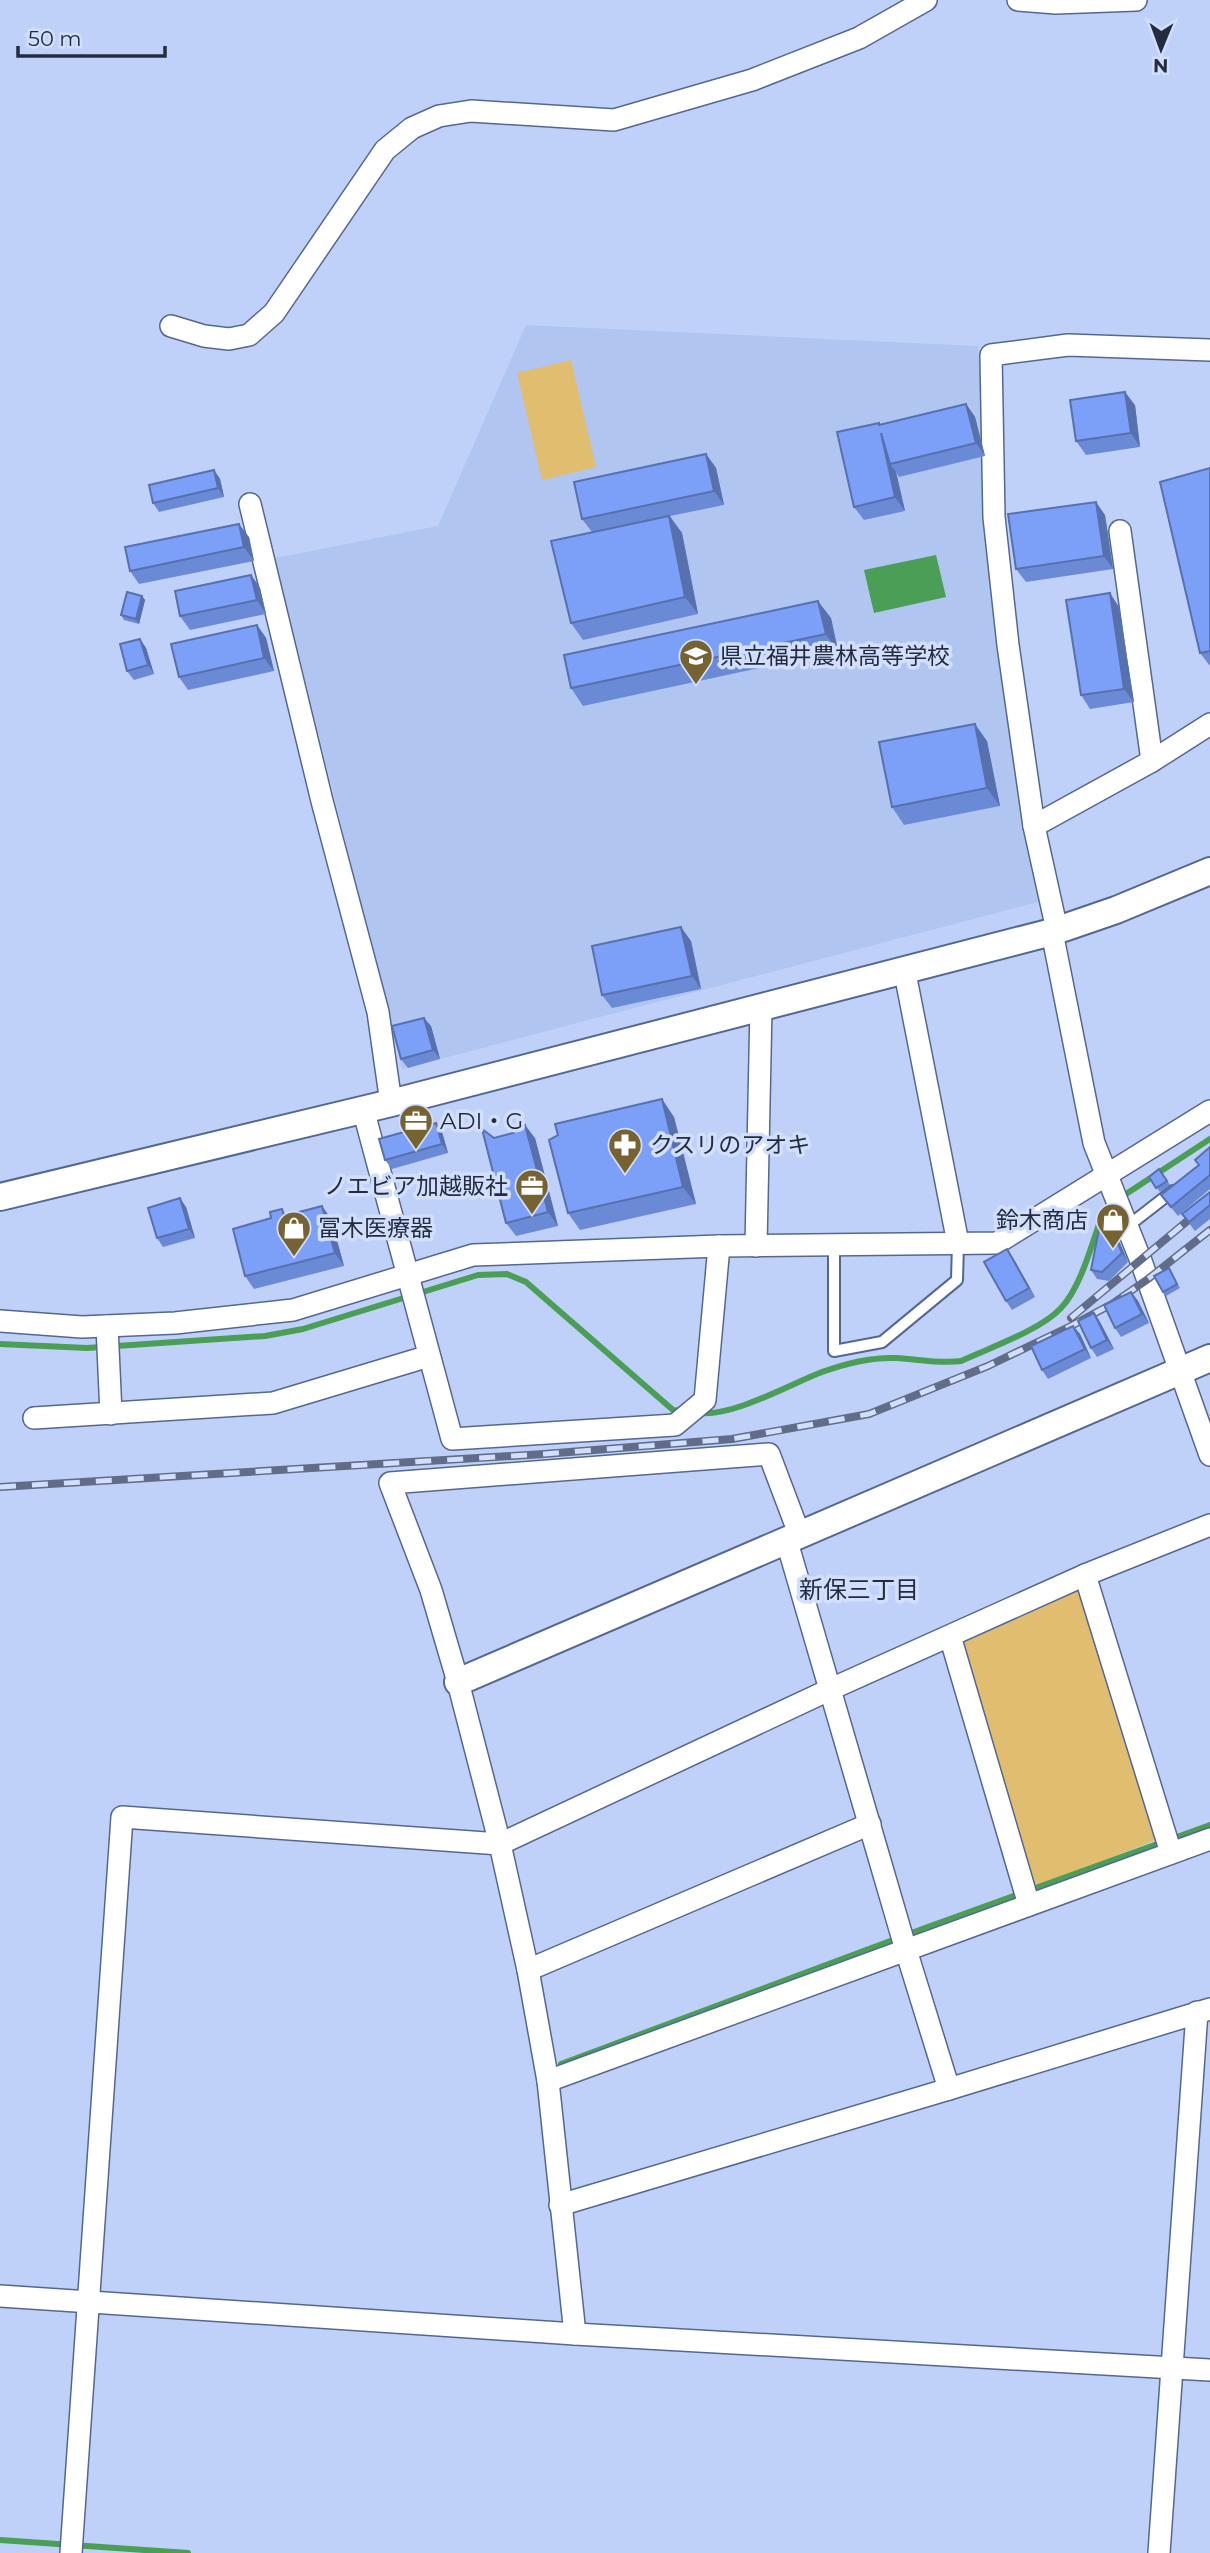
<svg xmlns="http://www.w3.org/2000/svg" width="1210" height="2553" font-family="Montserrat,'Noto Sans JP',sans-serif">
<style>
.built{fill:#b1c5f1}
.green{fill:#e1be6f}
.water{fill:#4b9e55}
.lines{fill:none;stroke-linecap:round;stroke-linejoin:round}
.stream{stroke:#4b9e55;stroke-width:6}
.service-casing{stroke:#546793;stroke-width:14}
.minor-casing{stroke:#546793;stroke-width:24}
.tertiary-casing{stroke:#546793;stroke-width:30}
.service{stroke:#fff;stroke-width:10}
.minor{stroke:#fff;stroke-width:21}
.tertiary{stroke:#fff;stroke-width:26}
.rail-casing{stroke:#616d88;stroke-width:8}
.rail{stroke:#d1dffd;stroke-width:5;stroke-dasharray:16;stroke-linecap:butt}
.wall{fill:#6b8ad5}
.shaded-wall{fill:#5770ae}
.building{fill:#7ca0f8;stroke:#5770ae;stroke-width:2}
.labels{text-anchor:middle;stroke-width:7;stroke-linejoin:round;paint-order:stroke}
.poi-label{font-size:23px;fill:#242c3f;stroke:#d1dffd;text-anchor:start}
.neighbourhood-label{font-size:24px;fill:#242c3f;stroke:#d1dffd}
</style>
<rect width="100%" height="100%" fill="#c0d1f9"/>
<polygon class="built" points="526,325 978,346 987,465 1042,901 402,1069 275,558 438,526"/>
<g class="green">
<polygon points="571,360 596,467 542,480 517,373"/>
<polygon points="1080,1577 1166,1836 1032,1889 950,1636"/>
</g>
<polygon class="water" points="936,555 946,597 874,613 864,570"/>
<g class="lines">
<g class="stream">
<polyline points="1126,1194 1210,1139"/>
<polyline points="0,1344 87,1348 265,1336 303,1329 478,1275 507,1274 526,1282 673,1410 684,1411"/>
<path d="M699,1413C733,1417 788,1385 822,1372C844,1364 872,1357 896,1358C918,1359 939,1364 961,1361C989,1348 1041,1330 1061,1308C1082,1286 1093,1239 1104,1210"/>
<polyline points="561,2064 925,1928 1210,1825"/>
<polyline points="0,2540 188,2553"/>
</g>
<g class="service-casing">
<g id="service">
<polyline points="1128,1226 1173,1191"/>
<polyline points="834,1245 834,1351 882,1342 957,1280 958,1243"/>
</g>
</g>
<g class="minor-casing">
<g id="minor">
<polyline points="1018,0 1056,3 1136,0"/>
<polyline points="171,326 204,336 229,339 249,335 274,313 385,150 412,128 439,116 471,111 614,120 752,80 859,38 926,0"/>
<polyline points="250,504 322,801 378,1012 391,1103"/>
<polyline points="1120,531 1152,761"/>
<polyline points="1034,826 1152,761 1210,724"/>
<polyline points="1057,930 1034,826 1008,645 994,517 991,355 1068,345 1210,350"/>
<polyline points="1052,932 1094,1143 1141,1261 1210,1455"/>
<polyline points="904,968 958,1243"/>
<polyline points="363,1109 452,1439 675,1425 705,1400 719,1246"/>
<polyline points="756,1246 761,1007"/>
<polyline points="0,1321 82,1327 175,1323 293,1310 473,1255 719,1246 997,1243 1210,1111"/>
<polyline points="107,1326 111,1414"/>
<polyline points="34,1418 273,1403 429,1356"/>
<polyline points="787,1542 906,1950 949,2089"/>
<polyline points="1085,1575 1171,1853"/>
<polyline points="950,1636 1029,1905"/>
<polyline points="528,1970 870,1824"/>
<polyline points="548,2081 1210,1839"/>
<polyline points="560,2205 949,2089 1210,2009"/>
<polyline points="0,2296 575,2334 1210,2370"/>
<polyline points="575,2334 548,2081 528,1970 500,1844 458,1682 431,1590 390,1483 769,1454 800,1536"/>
<polyline points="71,2553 122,1817 500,1844 831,1689 1085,1575 1210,1525"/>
<polyline points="1159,2553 1197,2012"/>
</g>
</g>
<g class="tertiary-casing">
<g id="tertiary">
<polyline points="0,1197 391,1103 1052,932 1116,910 1210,871"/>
<polyline points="458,1682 1210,1358"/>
</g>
</g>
<use href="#service" class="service"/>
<use href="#minor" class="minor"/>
<use href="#tertiary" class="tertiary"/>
<g class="rail-casing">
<g id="rail">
<polyline points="1071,1318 1210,1202"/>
<polyline points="0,1487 544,1454 732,1439 869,1414 988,1366 1071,1326 1112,1304 1148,1279 1210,1230"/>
</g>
</g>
<use href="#rail" class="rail"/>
</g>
<g class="wall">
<polygon points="966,404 975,417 985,456 899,477 896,472 905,511 864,520 854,507 880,425"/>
<polygon points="1135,405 1140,447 1086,455 1076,441"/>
<polygon points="706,454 716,468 724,505 670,516 682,533 698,614 583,640 571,623 592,532 582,519"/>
<polygon points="1210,468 1210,666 1200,653"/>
<polygon points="214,470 220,479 224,497 159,512 153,503"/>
<polygon points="1105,515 1113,569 1026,582 1016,569"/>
<polygon points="249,537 254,561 139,584 130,571"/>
<polygon points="251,575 260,588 266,614 190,630 180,616"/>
<polygon points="142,596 145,600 139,624 124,620 121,615"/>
<polygon points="1119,607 1134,702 1090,709 1081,695"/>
<polygon points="831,618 838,651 583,706 571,688"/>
<polygon points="257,625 266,638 274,671 188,690 179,677"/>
<polygon points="140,639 146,648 154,674 134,680 127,671"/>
<polygon points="987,741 1000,806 904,825 892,807"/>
<polygon points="691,941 701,989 612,1008 602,995"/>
<polygon points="431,1026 440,1059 408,1068 401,1059"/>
<polygon points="674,1117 696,1204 580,1230 568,1213"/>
<polygon points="442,1132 448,1153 392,1169 385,1160"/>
<polygon points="494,1138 535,1138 558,1226 516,1236 506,1223"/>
<polygon points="1210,1147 1210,1189 1178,1216 1161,1195 1198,1165"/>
<polygon points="1159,1169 1170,1185 1160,1192 1149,1177"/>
<polygon points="1210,1192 1210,1219 1195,1231 1182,1214"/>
<polygon points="322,1206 331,1219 344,1266 254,1289 245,1276 271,1218 282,1209 286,1215"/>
<polygon points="186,1207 195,1238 163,1247 157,1238"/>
<polygon points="1110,1225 1116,1234 1128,1262 1109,1281 1097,1279 1091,1270"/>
<polygon points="1013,1258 1035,1297 1012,1310 1006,1301"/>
<polygon points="1169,1268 1180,1288 1166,1296 1163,1292"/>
<polygon points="1131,1292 1138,1301 1149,1323 1121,1337 1115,1328"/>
<polygon points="1094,1313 1100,1322 1114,1349 1097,1357 1091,1348"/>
<polygon points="1073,1326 1080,1334 1091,1358 1048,1379 1042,1370"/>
</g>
<g class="shaded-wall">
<polygon points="1125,392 1135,405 1140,447 1131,433"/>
<polygon points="966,404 975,417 985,456 976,443"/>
<polygon points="881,433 890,464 896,472 905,511 895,497"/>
<polygon points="706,454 716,468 724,505 714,491"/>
<polygon points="214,470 220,479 224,497 218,488"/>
<polygon points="1096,502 1105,515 1113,569 1104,556"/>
<polygon points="669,516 682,533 698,614 685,597"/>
<polygon points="239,524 249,537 254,561 244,547"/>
<polygon points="251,575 260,588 266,614 257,600"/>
<polygon points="1110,593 1119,607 1134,702 1124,689"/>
<polygon points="142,596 145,600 139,624 136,619"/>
<polygon points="818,601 831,618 838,651 826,634"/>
<polygon points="257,625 266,638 274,671 264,658"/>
<polygon points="140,639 146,648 154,674 148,665"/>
<polygon points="975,724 987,741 1000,806 987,788"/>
<polygon points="681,927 691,941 701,989 692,976"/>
<polygon points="424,1018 431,1026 440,1059 433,1050"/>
<polygon points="662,1099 674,1117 696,1204 683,1187"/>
<polygon points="436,1123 442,1132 448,1153 442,1144"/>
<polygon points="525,1125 535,1138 558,1226 548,1212"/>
<polygon points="180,1198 186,1207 195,1238 189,1229"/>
<polygon points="322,1206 331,1219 344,1266 335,1253"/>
<polygon points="1110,1225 1116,1234 1128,1262 1122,1253"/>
<polygon points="1007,1249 1013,1258 1035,1297 1029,1288"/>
<polygon points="1131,1292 1138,1301 1149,1323 1142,1314"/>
<polygon points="1094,1313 1100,1322 1114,1349 1107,1340"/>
<polygon points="1073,1326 1080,1334 1091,1358 1085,1349"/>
</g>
<g class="building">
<polygon points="1125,392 1131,433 1076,441 1070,400"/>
<polygon points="966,404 976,443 890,464 881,433 895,497 854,507 837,432 879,423 879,425"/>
<polygon points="706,454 714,491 582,519 574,482"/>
<polygon points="1210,468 1210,651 1200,653 1160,482"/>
<polygon points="214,470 218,488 153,503 149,485"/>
<polygon points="1096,502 1104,556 1016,569 1008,514"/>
<polygon points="669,516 685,597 571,623 551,541"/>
<polygon points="239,524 244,547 130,571 125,547"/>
<polygon points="251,575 257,600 180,616 175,591"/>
<polygon points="127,592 142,596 136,619 121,615"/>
<polygon points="1110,593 1124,689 1081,695 1066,600"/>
<polygon points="818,601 826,634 571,688 564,655"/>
<polygon points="257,625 264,658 179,677 171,644"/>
<polygon points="140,639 148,665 127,671 120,644"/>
<polygon points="975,724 987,788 892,807 879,742"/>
<polygon points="681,927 692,976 602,995 592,946"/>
<polygon points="424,1018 433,1050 401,1059 392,1026"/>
<polygon points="662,1099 683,1187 568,1213 549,1140 558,1135 555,1124"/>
<polygon points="436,1123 442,1144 385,1160 379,1139"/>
<polygon points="525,1125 548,1212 506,1223 482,1129 494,1138 513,1133"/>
<polygon points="1210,1147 1210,1175 1171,1207 1161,1195 1199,1165 1195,1160"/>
<polygon points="1159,1169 1167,1181 1156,1188 1149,1177"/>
<polygon points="1210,1192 1210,1205 1189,1222 1182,1214"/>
<polygon points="180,1198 189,1229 157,1238 148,1208"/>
<polygon points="322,1206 335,1253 245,1276 233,1229 271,1218 270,1212 282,1209 284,1216"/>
<polygon points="1110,1225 1122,1253 1102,1272 1091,1270 1099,1229"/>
<polygon points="1007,1249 1029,1288 1006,1301 984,1262"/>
<polygon points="1169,1268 1177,1284 1163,1292 1154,1276"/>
<polygon points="1131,1292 1142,1314 1115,1328 1104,1305"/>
<polygon points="1094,1313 1107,1340 1091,1348 1078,1321"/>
<polygon points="1073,1326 1085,1349 1042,1370 1031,1346"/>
</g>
<defs>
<g id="school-pin" transform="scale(1.75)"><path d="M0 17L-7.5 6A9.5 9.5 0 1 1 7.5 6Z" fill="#776231" stroke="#d1dffd"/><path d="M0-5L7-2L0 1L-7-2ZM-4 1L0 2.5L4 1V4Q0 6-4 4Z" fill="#fff"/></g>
<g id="office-pin" transform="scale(1.75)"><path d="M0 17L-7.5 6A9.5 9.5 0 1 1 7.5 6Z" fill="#776231" stroke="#d1dffd"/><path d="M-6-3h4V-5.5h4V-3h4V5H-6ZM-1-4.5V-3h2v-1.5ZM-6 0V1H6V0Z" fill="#fff"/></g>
<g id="pharmacy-pin" transform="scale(1.75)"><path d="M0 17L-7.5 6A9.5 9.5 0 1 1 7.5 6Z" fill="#776231" stroke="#d1dffd"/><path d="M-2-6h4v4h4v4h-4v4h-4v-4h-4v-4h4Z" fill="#fff"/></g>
<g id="shop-pin" transform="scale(1.75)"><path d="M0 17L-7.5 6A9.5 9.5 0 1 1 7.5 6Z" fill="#776231" stroke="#d1dffd"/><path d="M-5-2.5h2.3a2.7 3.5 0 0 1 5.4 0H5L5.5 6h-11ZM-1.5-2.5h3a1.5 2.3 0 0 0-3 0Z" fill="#fff"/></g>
</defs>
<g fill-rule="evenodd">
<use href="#school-pin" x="696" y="656"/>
<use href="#office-pin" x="416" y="1121"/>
<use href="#pharmacy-pin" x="625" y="1145"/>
<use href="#office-pin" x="532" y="1186"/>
<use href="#shop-pin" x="1113" y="1220"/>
<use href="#shop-pin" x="294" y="1228"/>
</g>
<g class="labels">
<g class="poi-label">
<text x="720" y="664">県立福井農林高等学校</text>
<text x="440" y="1129">ADI・G</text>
<text x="650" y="1153">クスリのアオキ</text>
<text x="508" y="1194" text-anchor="end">ノエビア加越販社</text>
<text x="1088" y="1228" text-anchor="end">鈴木商店</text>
<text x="318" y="1236">冨木医療器</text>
</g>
<g class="neighbourhood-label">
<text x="859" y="1598">新保三丁目</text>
</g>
</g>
<g transform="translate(1161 49) rotate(181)" stroke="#d1dffd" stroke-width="5" paint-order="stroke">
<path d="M0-5L12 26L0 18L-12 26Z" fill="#242c3f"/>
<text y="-10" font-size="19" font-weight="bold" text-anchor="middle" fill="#242c3f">N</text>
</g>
<path d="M18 46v10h147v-10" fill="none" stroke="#242c3f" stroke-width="3.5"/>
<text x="28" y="46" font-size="21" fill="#242c3f" stroke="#d1dffd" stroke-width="5" paint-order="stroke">50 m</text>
</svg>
